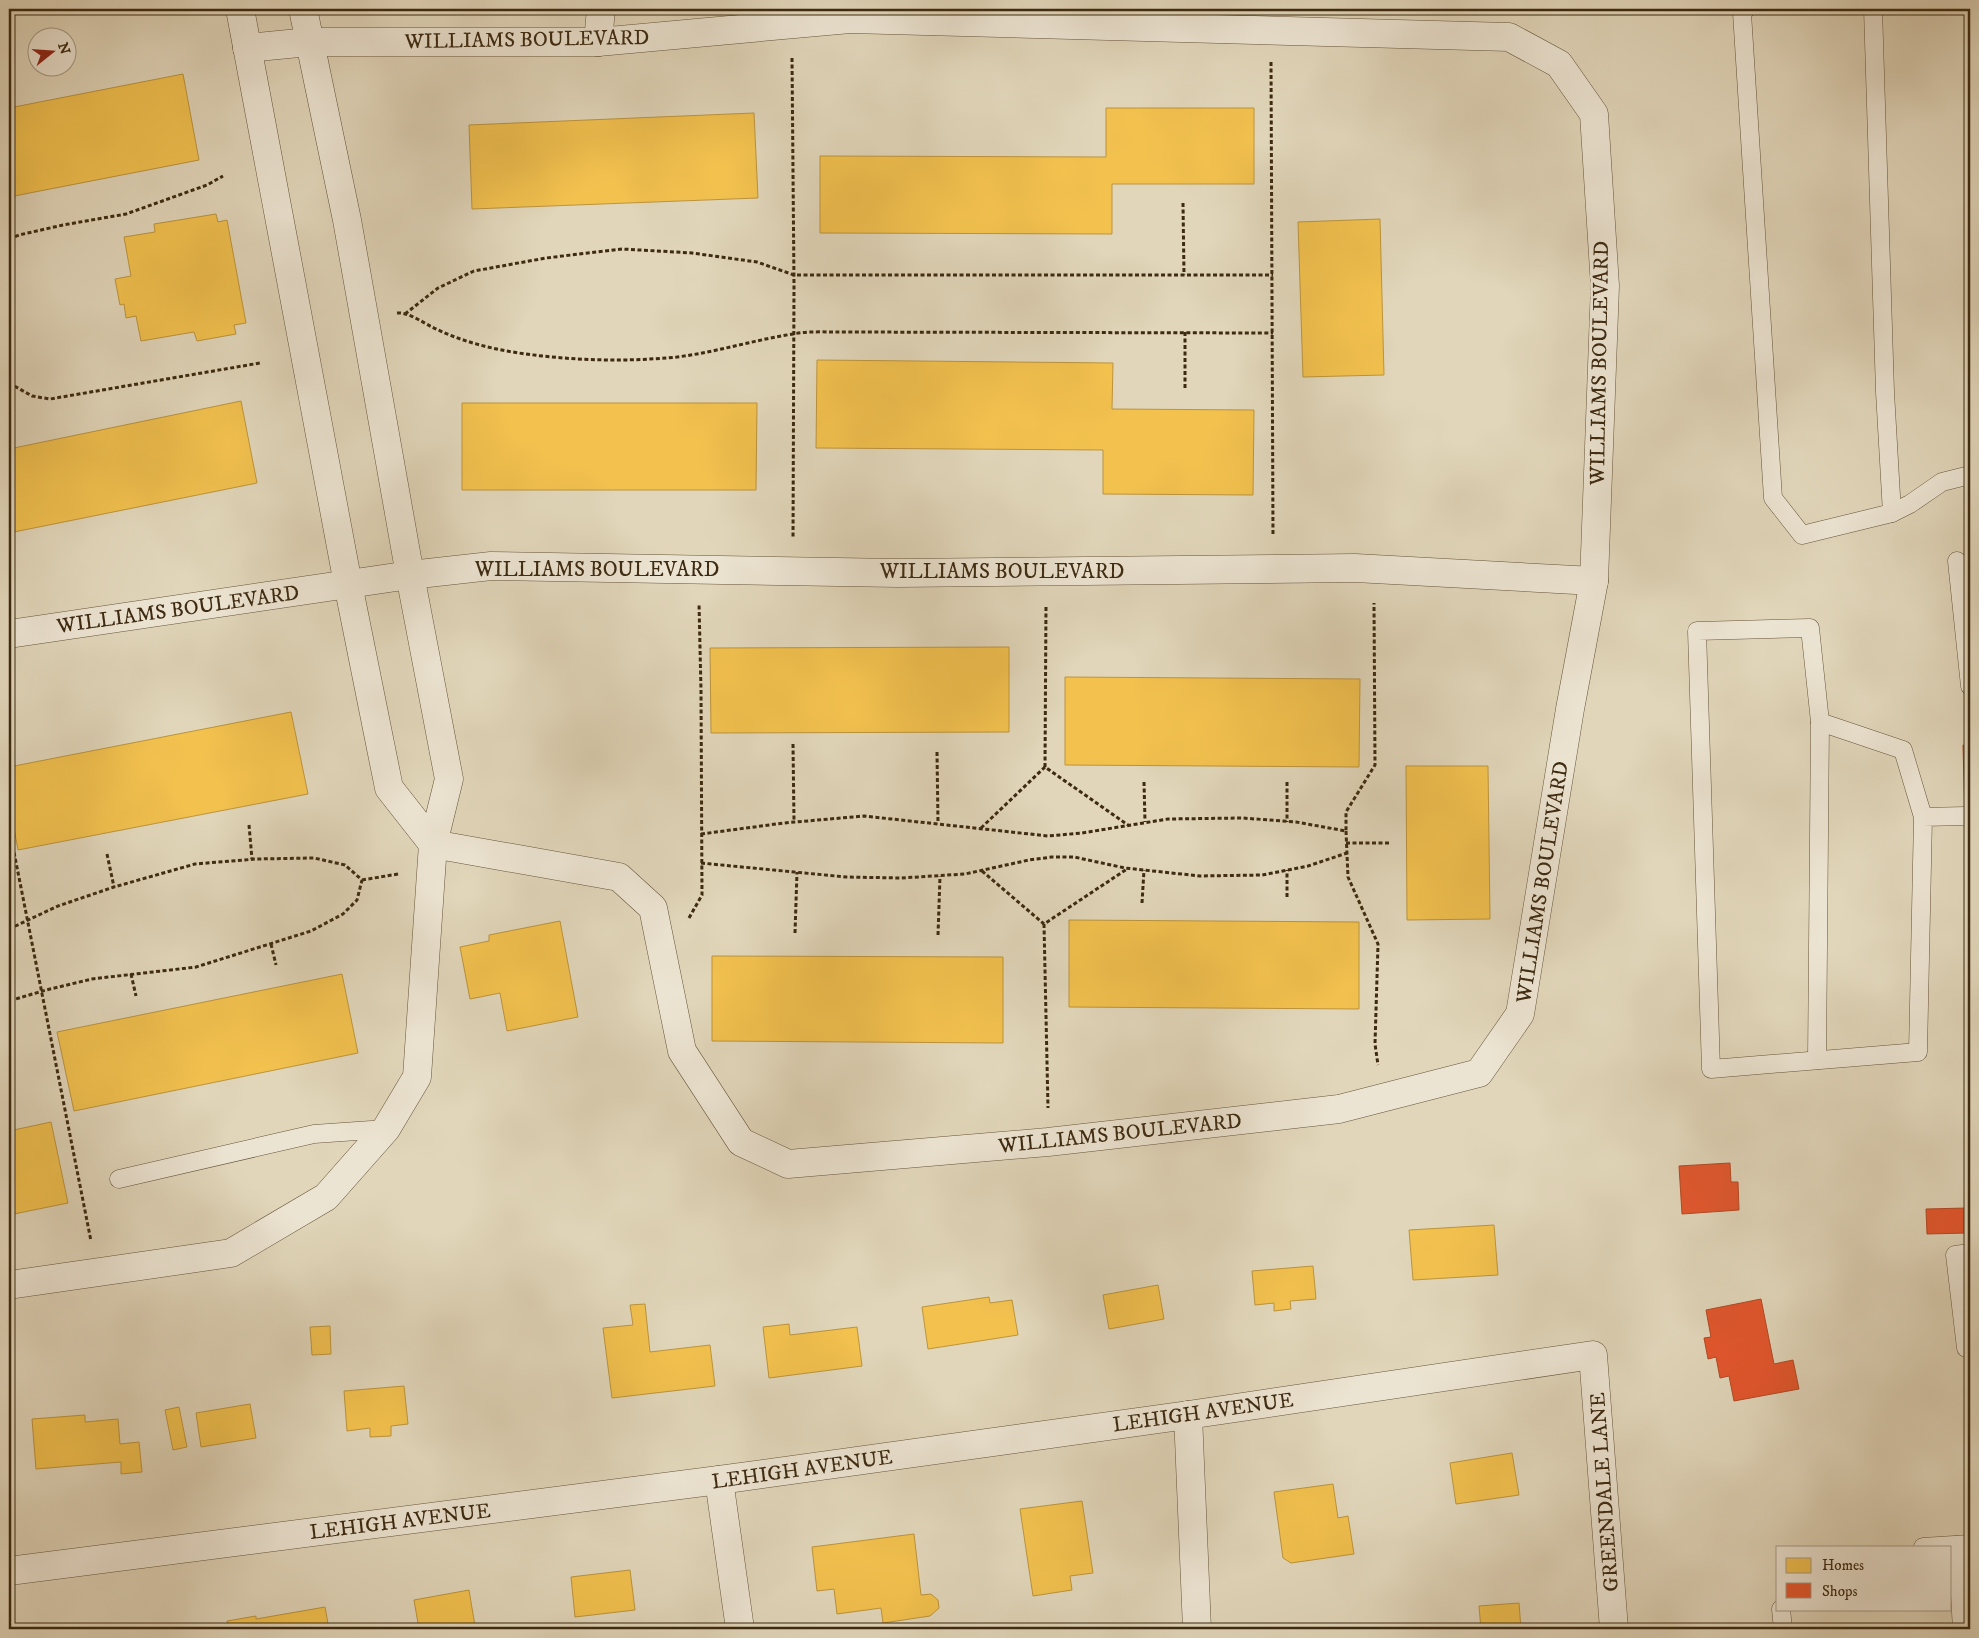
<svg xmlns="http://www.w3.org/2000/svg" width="1979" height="1638" font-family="'IM FELL DW Pica',serif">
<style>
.homes{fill:#f2c14e;stroke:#bc943c}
.shops{fill:#e4572e;stroke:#b24a25}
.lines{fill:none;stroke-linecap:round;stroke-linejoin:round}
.lane-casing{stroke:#66553b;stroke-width:19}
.street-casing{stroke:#66553b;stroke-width:29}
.path{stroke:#3d2a11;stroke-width:3;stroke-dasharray:4 2.5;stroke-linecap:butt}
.lane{stroke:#ece4d2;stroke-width:18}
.street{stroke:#ece4d2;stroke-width:28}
.labels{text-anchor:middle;stroke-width:5;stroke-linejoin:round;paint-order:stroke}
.street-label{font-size:21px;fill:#3d2a11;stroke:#ece4d2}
</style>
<rect width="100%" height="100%" fill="#e1d6ba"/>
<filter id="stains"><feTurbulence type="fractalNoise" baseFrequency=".004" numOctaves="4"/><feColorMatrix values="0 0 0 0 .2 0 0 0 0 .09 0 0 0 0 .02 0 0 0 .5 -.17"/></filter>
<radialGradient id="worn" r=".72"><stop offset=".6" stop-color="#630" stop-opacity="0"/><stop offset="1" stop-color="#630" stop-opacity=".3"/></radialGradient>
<g class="homes">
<rect x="348" y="9" width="146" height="3"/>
<polygon points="183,74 199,160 9,197 9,108"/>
<polygon points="1106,108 1254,108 1254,184 1112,184 1112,234 820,233 820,156 1106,157"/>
<polygon points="754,113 758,198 472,209 469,125"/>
<polygon points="216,214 218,222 227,220 246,323 234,325 236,334 197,341 194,332 141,341 136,316 126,318 124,304 120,305 115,279 131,276 124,237 155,232 154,224"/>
<polygon points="1380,219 1384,375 1303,377 1298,222"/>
<polygon points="817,360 1113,363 1112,409 1254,410 1253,495 1103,494 1103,450 816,448"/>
<polygon points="241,401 257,483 9,533 9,449"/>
<polygon points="462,403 757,403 756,490 462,490"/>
<polygon points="1009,647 1009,732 711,733 710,648"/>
<polygon points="1065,677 1360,679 1359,767 1065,765"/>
<polygon points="291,712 308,794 18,850 9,802 9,767"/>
<polygon points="1406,766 1488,766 1490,919 1407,920"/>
<polygon points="1069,920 1359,922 1359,1009 1069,1007"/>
<polygon points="560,921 578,1017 507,1031 500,993 470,999 460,947 489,941 489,935"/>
<polygon points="712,956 1003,957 1003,1043 712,1041"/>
<polygon points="342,974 358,1053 74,1111 57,1032"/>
<polygon points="51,1122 68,1203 9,1215 9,1131"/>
<polygon points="1494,1225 1498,1275 1413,1280 1409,1230"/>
<polygon points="1313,1266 1316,1299 1290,1301 1291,1309 1274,1311 1274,1303 1255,1305 1252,1271"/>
<polygon points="1158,1285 1164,1319 1109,1329 1103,1295"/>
<polygon points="989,1297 990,1303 1012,1300 1018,1335 928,1349 922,1307"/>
<polygon points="645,1304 650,1352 710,1345 715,1386 612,1398 603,1328 633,1325 630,1305"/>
<polygon points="789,1324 790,1335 857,1327 862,1366 769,1378 763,1327"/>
<polygon points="330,1326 331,1354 312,1355 310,1327"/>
<polygon points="404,1386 408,1424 391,1426 391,1436 370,1437 370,1428 347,1431 344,1391"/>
<polygon points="250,1404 256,1438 201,1447 196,1413"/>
<polygon points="179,1407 187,1447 173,1450 165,1410"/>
<polygon points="85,1415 85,1422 118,1419 120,1444 139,1442 142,1472 121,1474 121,1462 36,1469 32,1419"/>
<polygon points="1512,1453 1519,1495 1456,1504 1450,1463"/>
<polygon points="1333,1484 1338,1518 1348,1516 1354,1554 1291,1563 1283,1558 1274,1492"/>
<polygon points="1082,1501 1093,1573 1070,1576 1072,1590 1033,1596 1020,1509"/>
<polygon points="914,1534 921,1595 931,1594 938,1600 939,1608 930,1616 883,1623 881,1608 837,1614 834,1589 817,1591 812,1547"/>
<polygon points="630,1570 635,1610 575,1617 571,1577"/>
<polygon points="469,1590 475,1626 457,1629 419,1629 414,1600"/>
<polygon points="1519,1603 1521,1629 1481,1629 1479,1606"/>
<polygon points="325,1607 329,1629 229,1629 227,1621 256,1616 256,1619"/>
</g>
<g class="shops">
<polygon points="1963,745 1970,745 1970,977 1965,816"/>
<polygon points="1730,1163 1731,1182 1738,1182 1739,1210 1682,1214 1679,1166"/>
<polygon points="1967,1208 1967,1233 1927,1234 1926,1209"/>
<polygon points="1761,1299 1774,1364 1793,1360 1799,1389 1734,1401 1729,1376 1720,1378 1716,1357 1708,1359 1704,1338 1711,1337 1706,1310"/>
</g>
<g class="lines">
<g class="lane-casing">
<g id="lane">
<polyline points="1746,9 1742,13 1773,498 1802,535 1892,513 1910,504 1942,482 1970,475"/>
<polyline points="1873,9 1885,392 1892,513"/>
<polyline points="1957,561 1970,686"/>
<polyline points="1923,817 1918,1052 1711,1069 1697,631 1810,628 1820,722 1903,750 1923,817 1965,816"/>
<polyline points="1817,1060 1820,722"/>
<polyline points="119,1179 314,1134 386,1129"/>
<polyline points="1966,1348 1955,1255 1970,1253"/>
<polyline points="1957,1545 1962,1629"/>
<polyline points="1923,1547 1970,1544"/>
<polyline points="1781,1609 1783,1629"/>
</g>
</g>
<g class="street-casing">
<g id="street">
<polyline points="240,9 348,584 389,788 433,844 449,779 410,575 347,220 303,9"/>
<polyline points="598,42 601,9"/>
<polyline points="9,634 410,575 491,566 898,573 1355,568 1594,581"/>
<polyline points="9,1285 231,1253 326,1197 386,1129 417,1077 433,844 619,877 653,908 682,1051 741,1142 788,1164 1048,1142 1339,1109 1479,1073 1520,1014 1570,709 1594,581 1605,286 1594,114 1559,64 1509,37 850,19 598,42 309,42 247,48"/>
<polyline points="1188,1415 1197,1629"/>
<polyline points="719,1480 740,1629"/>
<polyline points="9,1571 719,1480 1188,1415 1593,1355 1614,1629"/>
</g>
</g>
<g class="path">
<polyline points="792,58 794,284 793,539"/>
<polyline points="1271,62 1273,536"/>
<polyline points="1183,203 1184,275"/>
<polyline points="9,239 19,235 63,225 126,214 207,185 223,176"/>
<path d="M397,313C408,312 422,322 432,327C470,346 510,353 552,357C594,361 636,361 677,357C717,352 754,340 793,334C808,331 824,332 838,332L1273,333"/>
<polyline points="405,314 438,288 474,271 546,258 622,249 692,253 757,262 794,275 1273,275"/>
<polyline points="1185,332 1185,389"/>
<polyline points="9,383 32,396 50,399 260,363"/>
<polyline points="793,744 794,822"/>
<polyline points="937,752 938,823"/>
<polyline points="1045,767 1046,605"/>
<polyline points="1144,782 1145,822"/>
<polyline points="1287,782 1287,822"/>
<polyline points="249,825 252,859"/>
<polyline points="9,827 91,1241"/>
<polyline points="981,828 1045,767 1128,825"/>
<polyline points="1346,831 1348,877 1378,944 1375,1044 1378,1065"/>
<polyline points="701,834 784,823 864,816 1048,836 1082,833 1168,819 1242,818 1296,822 1346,831 1346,812 1375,765 1374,603"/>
<polyline points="1346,843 1391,843"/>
<polyline points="107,854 114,887"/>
<polyline points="701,863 846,877 901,878 965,874 1029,860 1052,857 1074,857 1125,868 1200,876 1262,875 1308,866 1347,853"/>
<polyline points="982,871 1044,924 1127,869"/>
<polyline points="362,880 398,874"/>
<polyline points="1287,897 1287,870"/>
<polyline points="1142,903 1144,870"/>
<polyline points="689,918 702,895 701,691 699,603"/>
<polyline points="1044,924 1048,1108"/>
<polyline points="9,929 58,906 114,887 195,864 256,859 314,858 345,865 362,880 357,900 343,914 311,931 196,967 92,979 46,990 9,1001"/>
<polyline points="795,933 797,872"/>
<polyline points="938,935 940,876"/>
<polyline points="271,944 276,965"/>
<polyline points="131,974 136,996"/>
</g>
<use href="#lane" class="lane"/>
<use href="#street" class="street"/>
</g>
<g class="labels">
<g class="street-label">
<text transform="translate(527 39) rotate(-1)" y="7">WILLIAMS BOULEVARD</text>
<text transform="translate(1599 363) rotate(-89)" y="7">WILLIAMS BOULEVARD</text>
<text x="597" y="576">WILLIAMS BOULEVARD</text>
<text x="1002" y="578">WILLIAMS BOULEVARD</text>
<text transform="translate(178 609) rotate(-8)" y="7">WILLIAMS BOULEVARD</text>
<text transform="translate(1542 882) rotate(-81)" y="7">WILLIAMS BOULEVARD</text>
<text transform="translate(1120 1133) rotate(-6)" y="7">WILLIAMS BOULEVARD</text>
<text transform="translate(1203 1412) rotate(-8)" y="7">LEHIGH AVENUE</text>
<text transform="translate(802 1469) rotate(-8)" y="7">LEHIGH AVENUE</text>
<text transform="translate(1604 1492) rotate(-94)" y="7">GREENDALE LANE</text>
<text transform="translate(400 1521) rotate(-7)" y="7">LEHIGH AVENUE</text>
</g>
</g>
<rect width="1979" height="1638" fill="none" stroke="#e1d6ba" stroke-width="30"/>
<rect x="10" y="10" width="1959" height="1618" fill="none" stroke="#3d2a11" stroke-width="2.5"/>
<rect x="15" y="15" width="1949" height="1608" fill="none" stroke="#3d2a11"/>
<rect x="1776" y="1546" width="175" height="65" fill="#ece4d2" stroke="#a69a85"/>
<rect x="1786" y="1558" width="25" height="15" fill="#f2c14e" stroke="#a69a85"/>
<text x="1822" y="1570" font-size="15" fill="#3d2a11">Homes</text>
<rect x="1786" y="1583" width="25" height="15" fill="#e4572e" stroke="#a69a85"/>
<text x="1822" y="1596" font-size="15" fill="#3d2a11">Shops</text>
<g transform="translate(52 52) rotate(73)"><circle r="24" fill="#ece4d2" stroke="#a69a85"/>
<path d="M0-4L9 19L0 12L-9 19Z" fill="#8f2418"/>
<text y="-8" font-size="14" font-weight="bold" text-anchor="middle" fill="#3d2a11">N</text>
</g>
<rect width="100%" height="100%" filter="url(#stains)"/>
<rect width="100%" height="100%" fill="url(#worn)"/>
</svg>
